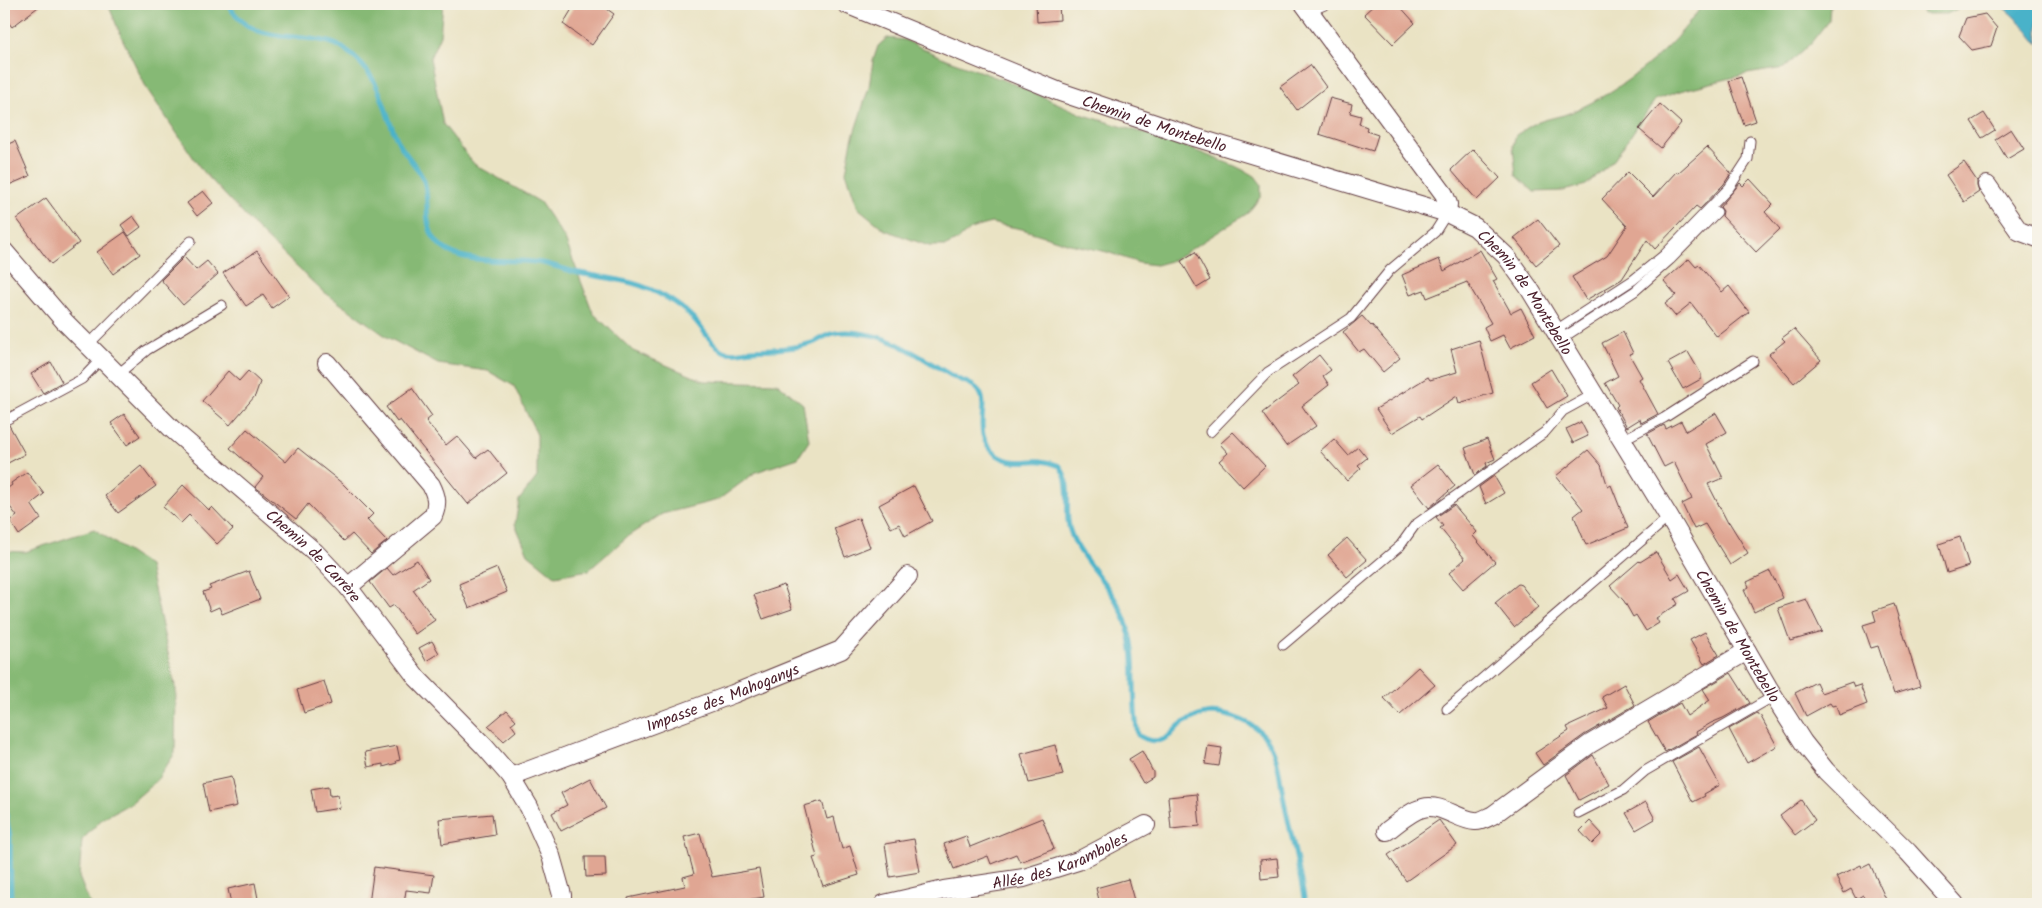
<svg xmlns="http://www.w3.org/2000/svg" width="2042" height="908" font-family="Kalam,sans-serif">
<style>
.forest{fill:#86b974;stroke:#686c50}
.water{fill:#4ab2c9;stroke:#4a687a}
.lines{fill:none;stroke-linecap:round;stroke-linejoin:round}
.stream{stroke:#4ab2c9;stroke-width:5}
.building{fill:#e0a693}
.lane-casing{stroke:#623c42;stroke-width:11}
.street-casing{stroke:#623c42;stroke-width:20}
.lane{stroke:#fff;stroke-width:9}
.street{stroke:#fff;stroke-width:18}
.labels{text-anchor:middle;stroke-width:4;stroke-linejoin:round;paint-order:stroke}
.street-label{font-size:16px;fill:#4a1f2b;stroke:#f7f3e8}
</style>
<rect width="100%" height="100%" fill="#f7f3e8"/>
<filter id="ink" filterUnits="userSpaceOnUse"><feTurbulence type="fractalNoise" baseFrequency=".02" numOctaves="2"/><feDisplacementMap in="SourceGraphic" scale="10" xChannelSelector="R" yChannelSelector="G"/><feConvolveMatrix kernelMatrix="1 2 1 2 8 2 1 2 1" color-interpolation-filters="sRGB"/></filter>
<filter id="wash" filterUnits="userSpaceOnUse"><feTurbulence type="fractalNoise" baseFrequency=".0096" numOctaves="4" result="noise"/><feDisplacementMap in="SourceGraphic" scale="20" xChannelSelector="R" yChannelSelector="G"/><feGaussianBlur stdDeviation="1.12" result="paint"/><feColorMatrix in="noise" values="0 0 0 0 0 0 0 0 0 0 0 0 0 0 0 0 0 1.4 0 .05"/><feComposite in="paint" operator="in"/></filter>
<g filter="url(#wash)">
<rect width="100%" height="100%" fill="#eae3c4"/>
<g class="forest">
<polygon points="108,4 443,4 440,35 430,58 443,124 474,164 540,202 565,239 593,313 633,351 704,381 777,383 803,404 809,441 798,458 756,472 718,500 662,514 628,536 589,570 555,576 528,554 515,524 519,500 537,477 537,435 514,386 488,371 438,364 387,337 320,289 258,230 201,169 147,89 121,36"/>
<path d="M1703,4H1830L1829,20L1810,44L1784,68L1747,74L1711,83L1680,91L1655,100L1614,160L1586,185L1563,191L1534,192L1516,175L1513,146L1516,135C1523,131 1529,126 1536,123C1547,118 1561,117 1572,112C1624,89 1671,51 1703,4Z"/>
<polygon points="1919,4 1967,4 1947,14 1923,14"/>
<polygon points="887,38 905,40 946,59 1014,84 1084,115 1173,142 1235,166 1255,176 1261,184 1261,196 1248,213 1174,260 1156,265 1139,263 1107,252 1070,244 1022,229 991,223 971,229 958,240 946,246 929,246 885,230 858,208 846,172 852,140 869,87 873,61 878,46"/>
<polygon points="94,529 149,566 176,690 175,753 157,780 131,803 103,818 82,840 79,877 90,904 4,904 4,551 25,552"/>
</g>
<polygon class="water" points="2000,4 2038,4 2038,44 2024,26"/>
<g class="lines">
<g class="stream">
<path d="M228,4C251,45 291,32 329,42C340,45 349,52 356,59C385,85 383,114 400,145C407,157 419,168 424,181C431,202 420,229 442,247C465,266 513,258 542,263C553,265 563,269 574,272C593,276 613,278 632,283C654,289 677,302 693,318C702,327 714,349 726,352C733,354 745,351 752,350C772,349 793,349 812,343C818,341 824,336 831,334C846,329 870,334 885,339C911,348 932,365 956,378C964,382 973,383 979,391C991,407 969,434 997,455C1009,463 1020,462 1034,461C1043,460 1051,463 1060,466C1062,470 1065,475 1066,480C1070,498 1064,519 1072,536C1084,564 1109,583 1122,612C1140,651 1130,694 1138,735C1147,741 1160,744 1169,736C1174,732 1177,726 1183,723C1204,712 1213,710 1236,718C1282,733 1277,771 1286,811C1293,842 1300,873 1305,904"/>
<polyline points="4,805 10,838 11,904"/>
</g>
</g>
<g id="blocks">
<g class="building">
<polygon points="4,4 42,4 12,27 4,17"/>
<polygon points="575,4 600,4 614,14 592,45 563,24"/>
<polygon points="1036,4 1059,4 1060,20 1037,22"/>
<polygon points="1375,4 1398,4 1415,23 1393,44 1364,14"/>
<polygon points="1985,14 1997,28 1991,46 1972,50 1959,36 1966,18"/>
<polygon points="1310,65 1326,87 1297,110 1280,87"/>
<polygon points="1741,77 1756,121 1744,125 1729,81"/>
<polygon points="1330,98 1352,104 1350,113 1361,116 1359,124 1367,127 1366,131 1378,135 1373,151 1319,134"/>
<polygon points="1660,104 1681,123 1661,148 1639,129"/>
<polygon points="1984,113 1995,130 1982,138 1971,121"/>
<polygon points="2011,129 2024,149 2007,159 1995,139"/>
<polygon points="15,141 30,176 4,187 4,146"/>
<polygon points="1707,147 1731,173 1724,184 1700,209 1696,206 1655,249 1647,240 1622,279 1586,300 1572,277 1607,256 1627,226 1602,199 1628,172 1653,197 1676,172 1678,173"/>
<polygon points="1473,149 1500,178 1477,200 1451,170"/>
<polygon points="1964,162 1977,181 1977,186 1979,192 1964,202 1946,175"/>
<polygon points="1750,179 1773,204 1765,212 1780,229 1756,252 1722,216 1723,211 1720,207 1740,183 1743,186"/>
<polygon points="203,191 213,203 197,216 187,203"/>
<polygon points="46,198 79,243 51,264 17,219"/>
<polygon points="133,216 141,227 129,236 121,225"/>
<polygon points="1538,219 1559,246 1536,265 1514,238"/>
<polygon points="125,232 140,254 113,274 97,252"/>
<polygon points="1480,250 1497,279 1493,281 1511,313 1521,308 1535,335 1510,348 1503,335 1490,341 1484,327 1491,323 1467,282 1427,298 1424,290 1410,295 1402,275 1439,259 1444,271"/>
<polygon points="257,251 289,296 272,308 263,295 246,306 223,273"/>
<polygon points="1195,252 1210,280 1197,288 1181,261"/>
<polygon points="184,257 196,270 207,261 218,274 183,305 161,280"/>
<polygon points="1689,259 1696,267 1699,265 1722,292 1729,286 1749,312 1717,337 1691,303 1675,316 1665,304 1676,295 1664,281"/>
<polygon points="1362,316 1371,326 1372,325 1400,358 1383,372 1364,349 1359,352 1343,332"/>
<polygon points="1794,329 1821,360 1794,383 1769,354 1785,341 1782,338"/>
<polygon points="1623,332 1633,353 1629,354 1642,377 1639,379 1658,414 1641,423 1640,419 1627,427 1616,407 1618,405 1605,383 1618,376 1602,343"/>
<polygon points="1479,340 1493,393 1459,403 1457,396 1422,419 1420,416 1392,433 1376,409 1428,377 1430,380 1457,372 1451,349"/>
<polygon points="1688,352 1701,374 1701,379 1683,389 1668,363"/>
<polygon points="1319,355 1331,370 1323,376 1329,385 1302,406 1316,426 1286,446 1262,413 1299,385 1292,377"/>
<polygon points="51,362 62,382 43,393 31,374"/>
<polygon points="1551,369 1567,396 1547,408 1531,382"/>
<polygon points="228,371 239,381 248,371 260,382 255,396 230,425 202,401"/>
<polygon points="412,388 432,416 426,421 446,445 457,436 476,458 488,449 507,473 468,504 400,420 397,422 386,407"/>
<polygon points="1716,413 1727,432 1706,444 1723,478 1708,484 1728,523 1729,522 1748,553 1730,565 1705,524 1694,529 1682,504 1692,499 1674,462 1664,467 1647,434 1664,425 1666,429 1681,421 1686,431"/>
<polygon points="124,414 140,436 127,445 111,423"/>
<polygon points="1581,422 1588,436 1573,443 1566,429"/>
<polygon points="9,425 25,454 8,463 4,455 4,427"/>
<polygon points="247,429 286,462 298,448 343,484 373,514 367,520 387,541 371,554 352,534 344,541 308,504 296,519 262,492 255,487 263,477 230,448"/>
<polygon points="1233,432 1265,466 1243,487 1219,461 1228,453 1220,444"/>
<polygon points="1334,439 1348,455 1358,447 1367,458 1358,465 1361,468 1347,481 1320,451"/>
<polygon points="1487,439 1495,459 1486,463 1487,466 1475,475 1465,448"/>
<polygon points="1588,450 1601,465 1608,487 1611,485 1628,528 1586,545 1574,516 1583,509 1556,476"/>
<polygon points="1438,464 1455,486 1429,508 1411,485"/>
<polygon points="141,466 156,486 118,513 105,496"/>
<polygon points="27,472 44,494 31,504 41,519 19,535 10,521 17,516 4,499 4,491 12,485 11,483"/>
<polygon points="1494,476 1504,493 1486,504 1479,487"/>
<polygon points="183,485 209,510 212,507 233,529 217,544 189,515 181,523 163,507"/>
<polygon points="914,486 932,521 905,536 899,524 891,528 879,505"/>
<polygon points="1454,505 1477,532 1473,536 1495,562 1463,589 1449,573 1465,559 1440,528 1443,526 1436,517"/>
<polygon points="859,518 870,547 845,557 834,528"/>
<polygon points="1960,537 1969,566 1947,573 1939,544"/>
<polygon points="1347,538 1367,560 1347,577 1328,555"/>
<polygon points="1656,552 1672,579 1679,574 1689,591 1675,599 1678,604 1656,618 1659,623 1646,631 1636,615 1633,617 1624,601 1610,586 1639,561 1640,562"/>
<polygon points="417,560 429,579 413,590 435,620 415,634 394,605 389,608 370,582 387,568 393,575"/>
<polygon points="497,568 507,592 469,608 459,584"/>
<polygon points="249,571 260,599 222,614 219,607 210,611 203,592 211,589 209,586"/>
<polygon points="1770,571 1783,598 1754,612 1744,590 1749,587 1747,582"/>
<polygon points="1518,584 1521,585 1538,607 1514,627 1495,603"/>
<polygon points="784,585 792,609 763,619 754,595"/>
<polygon points="1806,599 1822,632 1790,641 1778,608"/>
<polygon points="1894,604 1920,686 1894,694 1878,646 1871,648 1863,625 1876,621 1873,611"/>
<polygon points="1705,632 1719,655 1704,664 1690,640"/>
<polygon points="432,641 439,653 426,661 419,648"/>
<polygon points="1418,667 1435,685 1400,715 1384,698"/>
<polygon points="1731,673 1750,703 1723,718 1711,723 1696,732 1697,734 1665,752 1648,722 1680,703 1687,716 1710,700 1703,689"/>
<polygon points="324,681 331,704 304,713 297,690"/>
<polygon points="1816,682 1821,693 1852,682 1854,687 1860,685 1867,704 1839,715 1836,705 1832,706 1830,703 1806,716 1795,693"/>
<polygon points="1624,684 1635,705 1584,735 1543,765 1535,753 1569,731 1567,727 1608,708 1602,697"/>
<polygon points="507,710 516,720 511,724 516,731 504,741 488,726"/>
<polygon points="1757,713 1759,716 1760,715 1777,746 1747,763 1729,729"/>
<polygon points="1055,745 1063,775 1029,783 1021,754"/>
<polygon points="397,746 400,760 396,761 397,763 383,767 383,764 368,767 365,752"/>
<polygon points="1208,746 1222,748 1219,766 1205,764"/>
<polygon points="1699,747 1720,785 1704,794 1705,796 1693,802 1672,762"/>
<polygon points="1142,751 1153,772 1153,777 1143,783 1129,759"/>
<polygon points="1593,755 1609,784 1579,800 1566,775"/>
<polygon points="231,777 237,806 209,812 203,783"/>
<polygon points="590,778 606,808 561,831 552,813 567,805 561,793"/>
<polygon points="329,786 330,796 338,795 340,808 315,812 311,789"/>
<polygon points="1197,794 1200,826 1171,829 1168,797"/>
<polygon points="1801,800 1815,820 1795,835 1780,816"/>
<polygon points="822,801 827,819 834,817 842,849 850,846 859,875 823,886 813,858 817,857 804,806"/>
<polygon points="1646,802 1655,819 1636,830 1626,813"/>
<polygon points="492,814 495,835 442,844 439,819"/>
<polygon points="1042,818 1054,849 1020,862 1016,854 991,864 988,856 954,869 944,844 966,836 970,847"/>
<polygon points="1439,820 1457,845 1406,881 1388,855"/>
<polygon points="1590,821 1602,834 1592,844 1580,831"/>
<polygon points="700,833 712,877 759,869 764,897 725,904 629,904 628,898 685,886 683,877 694,874 684,837"/>
<polygon points="914,839 920,872 890,877 885,844"/>
<polygon points="585,857 605,857 606,876 586,877"/>
<polygon points="1277,858 1279,877 1261,879 1260,860"/>
<polygon points="1870,864 1888,904 1867,904 1863,895 1856,899 1851,889 1844,893 1836,877 1861,865 1862,868"/>
<polygon points="374,867 434,875 431,893 406,890 404,904 369,904"/>
<polygon points="1128,879 1135,904 1100,904 1096,888"/>
<polygon points="255,883 259,904 231,904 228,889"/>
</g>
</g>
</g>
<g filter="url(#ink)">
<use href="#blocks" fill-opacity="0" stroke="#623c42" stroke-width="1"/>
<g class="lines">
<g class="lane-casing">
<g id="lane">
<polyline points="1310,11 1327,4"/>
<polyline points="1556,330 1633,280 1664,255 1729,188 1748,159 1750,141"/>
<polyline points="1561,339 1635,291 1670,260 1717,212"/>
<polyline points="88,345 191,241"/>
<polyline points="117,375 147,350 222,305"/>
<polyline points="4,421 82,379 101,359"/>
<polyline points="1210,432 1268,372 1351,318 1390,270 1435,232 1447,213"/>
<polyline points="1622,440 1664,418 1753,361"/>
<polyline points="1283,645 1400,546 1415,525 1545,432 1563,411 1594,394"/>
<polyline points="1447,709 1669,517"/>
<polyline points="1578,813 1623,790 1645,771 1774,696"/>
</g>
</g>
<g class="street-casing">
<g id="street">
<path id="s1" d="M846,4L1060,92L1194,137L1447,213L1475,227L1506,256L1529,288L1669,517L1768,687L1803,742L1826,771L1908,852L1955,904"/>
<polyline points="1304,4 1444,194 1448,204 1447,213"/>
<polyline points="1987,185 2019,231 2038,238"/>
<path id="s2" d="M4,251L65,322L172,429L315,552L348,587L417,678L484,746L511,777L529,807L551,856L562,895V904"/>
<path d="M327,363L431,485C437,497 438,504 433,516L348,587"/>
<path id="s3" d="M511,777L733,694L841,650L908,576"/>
<path d="M1387,831C1398,823 1410,811 1423,808C1441,803 1458,820 1475,821C1481,822 1488,817 1493,815L1590,744L1747,651"/>
<path id="s4" d="M884,904L944,890L1024,878L1078,861L1146,825"/>
</g>
</g>
<use href="#lane" class="lane"/>
<use href="#street" class="street"/>
</g>
</g>
<g class="labels">
<g class="street-label">
<text dy="6" stroke="none"><textPath href="#s1" startOffset="331">Chemin de Montebello</textPath></text>
<text dy="6" stroke="none"><textPath href="#s1" startOffset="751">Chemin de Montebello</textPath></text>
<text dy="6" stroke="none"><textPath href="#s2" startOffset="435">Chemin de Carrère</textPath></text>
<text dy="6" stroke="none"><textPath href="#s1" startOffset="1156">Chemin de Montebello</textPath></text>
<text dy="6" stroke="none"><textPath href="#s3" startOffset="226">Impasse des Mahoganys</textPath></text>
<text dy="6" stroke="none"><textPath href="#s4" startOffset="182">Allée des Karamboles</textPath></text>
</g>
</g>
<rect width="2042" height="908" fill="none" stroke="#f7f3e8" stroke-width="20"/>
</svg>
